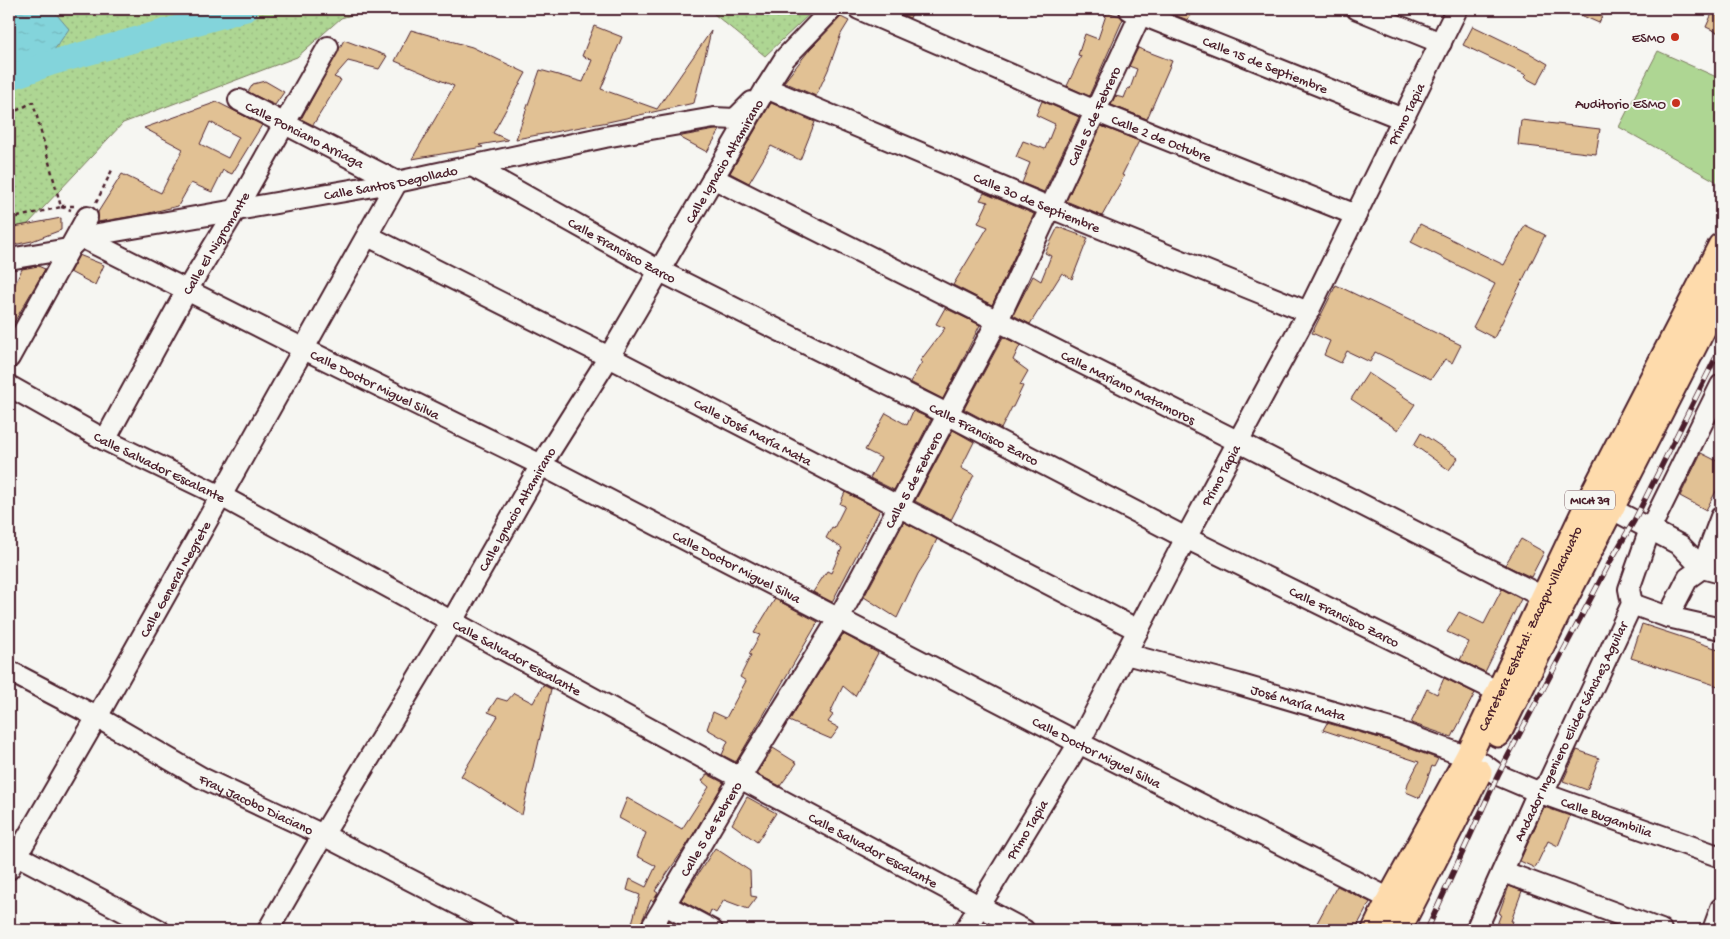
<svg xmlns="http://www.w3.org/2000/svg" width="1730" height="939" font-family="'Gochi Hand',sans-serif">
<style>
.grass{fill:#aed693;stroke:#7c7a5f}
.park{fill:url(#park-dots);stroke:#7c7a5f}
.water{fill:url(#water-ripples);stroke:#6c8c95}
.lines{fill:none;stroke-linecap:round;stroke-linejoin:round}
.river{stroke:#83d4db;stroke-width:25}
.building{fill:#e1c194;stroke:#4a1f2b;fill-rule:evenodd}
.minor-casing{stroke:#4a1f2b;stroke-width:24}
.major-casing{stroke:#4a1f2b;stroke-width:29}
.path{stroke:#4a1f2b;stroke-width:2.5;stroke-dasharray:4 4;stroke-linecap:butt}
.minor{stroke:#f6f6f2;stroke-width:20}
.major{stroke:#fedbac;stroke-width:25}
.rail-casing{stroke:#4a1f2b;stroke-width:5.5}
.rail{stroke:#f6f6f2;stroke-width:4;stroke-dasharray:11;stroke-linecap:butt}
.poi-dot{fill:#c8321e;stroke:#f6f6f2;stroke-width:2}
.labels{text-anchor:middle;stroke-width:4;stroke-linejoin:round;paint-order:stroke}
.shield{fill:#f6f6f2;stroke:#7e6067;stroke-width:1}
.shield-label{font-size:12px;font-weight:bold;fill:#4a1f2b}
.poi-label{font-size:14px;fill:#4a1f2b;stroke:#f6f6f2;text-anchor:end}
.street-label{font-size:14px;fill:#4a1f2b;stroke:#f6f6f2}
</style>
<defs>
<pattern id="park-dots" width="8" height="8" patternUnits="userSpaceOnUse" patternTransform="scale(1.25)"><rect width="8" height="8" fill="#aed693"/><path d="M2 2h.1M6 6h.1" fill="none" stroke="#97b77f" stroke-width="1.8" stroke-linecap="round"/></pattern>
<pattern id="water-ripples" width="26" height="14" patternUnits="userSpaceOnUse" patternTransform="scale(1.25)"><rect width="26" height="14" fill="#83d4db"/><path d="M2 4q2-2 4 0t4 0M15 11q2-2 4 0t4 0" fill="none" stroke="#73b6bc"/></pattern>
</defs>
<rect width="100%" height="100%" fill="#f6f6f2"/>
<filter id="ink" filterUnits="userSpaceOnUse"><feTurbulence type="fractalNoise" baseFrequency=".02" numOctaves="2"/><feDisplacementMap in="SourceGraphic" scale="10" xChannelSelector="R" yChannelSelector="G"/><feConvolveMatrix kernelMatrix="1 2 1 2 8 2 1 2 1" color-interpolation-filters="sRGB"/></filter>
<g filter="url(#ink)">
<polygon class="grass" points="1658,51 1721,79 1721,178 1719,183 1619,127"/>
<g class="park">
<polygon points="9,9 372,9 341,18 297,57 123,123 28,224 9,228"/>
<polygon points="708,9 815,9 765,56"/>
</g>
<polygon class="water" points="9,9 52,9 69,29 52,53 9,65"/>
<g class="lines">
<polyline class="river" points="9,78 51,63 246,9"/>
</g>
<g class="building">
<polygon points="888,9 914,9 910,18"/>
<polygon points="1159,9 1195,9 1188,20"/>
<polygon points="1567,9 1605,9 1599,23"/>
<polygon points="1714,9 1721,9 1721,34 1706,27"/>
<polygon points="1107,12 1120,16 1123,19 1089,96 1067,86 1081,56 1078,55 1085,34 1098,39"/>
<polygon points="841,17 849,21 841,34 828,70 816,96 784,82 810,49"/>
<polygon points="594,26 622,37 601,89 657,109 711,31 694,103 608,122 516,139 540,70 583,82 592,60 582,56"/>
<polygon points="1473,26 1531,54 1548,64 1537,84 1524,77 1526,75 1463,45"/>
<polygon points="411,30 472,47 526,73 493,133 508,140 479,145 483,147 412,159 454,86 395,61"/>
<polygon points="344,40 387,56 379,69 348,61 334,77 341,80 313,125 301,119"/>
<polygon points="1138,48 1172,61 1147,119 1111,105 1115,96 1124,98 1128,88 1130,89 1137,69 1129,66"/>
<polygon points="265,81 284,92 275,105 248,92 253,84"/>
<polygon points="1042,101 1079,117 1044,192 1022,183 1030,163 1016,157 1023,141 1045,149 1055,124 1036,115"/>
<path d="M217,102L262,125L232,174L223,170L212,192L191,183L178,206L145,214L98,222V212L122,174L161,193L183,149L144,128ZM210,122L239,137L228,158L200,144Z"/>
<polygon points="771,103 815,122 800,160 771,146 749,183 730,173"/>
<polygon points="1521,120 1600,129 1596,154 1518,145"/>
<polygon points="1101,126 1139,141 1122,175 1124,176 1102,216 1066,201"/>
<polygon points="715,130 720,130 707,152 681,138 682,136"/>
<polygon points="984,193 1034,214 992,305 953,285 988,227 978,223 988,202 980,200"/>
<polygon points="61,218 61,230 32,241 9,246 9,228"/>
<polygon points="1420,224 1504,265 1525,225 1545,235 1494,338 1473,327 1495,284 1411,242"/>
<polygon points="1058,227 1088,238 1072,279 1062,273 1030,324 1013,315 1033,276 1041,281 1051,256 1045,253"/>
<polygon points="79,255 104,265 95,285 70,272"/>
<polygon points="38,266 45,269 9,331 9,297 22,269"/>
<polygon points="1336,285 1461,345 1452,363 1445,359 1431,379 1375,352 1370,362 1347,351 1341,363 1324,355 1330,341 1312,333"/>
<polygon points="945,308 980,325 943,399 910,382 922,362 920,361 945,328 936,324"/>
<polygon points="1003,337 1020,345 1013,360 1028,371 1020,385 1023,386 1013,407 1012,407 1001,429 964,409"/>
<polygon points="1368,373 1415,404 1398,430 1351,399"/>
<polygon points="913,411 931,419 894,490 870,478 881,458 865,450 886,413 907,425"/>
<polygon points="953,430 974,442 961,468 974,475 951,520 915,501"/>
<polygon points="1421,433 1458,458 1449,470 1414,445"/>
<polygon points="1701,453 1721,463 1721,482 1706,510 1680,496"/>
<polygon points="845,492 880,510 832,602 813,592 827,571 831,573 842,548 826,538 832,527 834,528 845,506 840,504"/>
<polygon points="904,522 937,539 929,557 918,574 897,618 864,597"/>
<polygon points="1521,539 1544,552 1531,577 1505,565"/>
<polygon points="1502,589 1521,599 1485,672 1460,660 1469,642 1447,632 1459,612 1484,624"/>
<polygon points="775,599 818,622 736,762 722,755 728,741 707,729 713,712 726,718 746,681 740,677 751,655 749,654 760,635 754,633"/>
<polygon points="1642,624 1721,650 1721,687 1631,658"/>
<polygon points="843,634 878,653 855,696 843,686 830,713 833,715 828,722 839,728 831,739 789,721"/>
<polygon points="1444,678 1475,693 1452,737 1411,723 1427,689 1437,694"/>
<polygon points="543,685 551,689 522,815 461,776 498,716 488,712 497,698 507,701 514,693 533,703"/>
<polygon points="1327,723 1390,741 1438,759 1434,767 1432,766 1420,798 1406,792 1408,783 1419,762 1323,730"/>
<polygon points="773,748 797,763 780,786 757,774"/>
<polygon points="1577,750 1599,758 1587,790 1563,781"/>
<polygon points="707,774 724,783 686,846 655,891 658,893 653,901 651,900 638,930 630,930 640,895 627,890 630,879 646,887 656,866 637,856 646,833 619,818 627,798 682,829 709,787 702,781"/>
<polygon points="747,797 776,813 757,842 732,824"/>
<polygon points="1544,807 1570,816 1558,846 1548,841 1535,868 1520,861"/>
<polygon points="715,848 750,871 751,896 757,897 748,909 724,900 716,913 711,910 709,915 681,900"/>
<polygon points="1337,886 1370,902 1355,930 1313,930"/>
<polygon points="1509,886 1522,891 1511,921 1513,921 1510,930 1495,930 1501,914 1499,913"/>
<polygon points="669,921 687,930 664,930"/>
</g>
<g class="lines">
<g class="minor-casing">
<g id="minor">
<path id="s1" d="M859,9L1095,111L1356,215"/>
<polyline points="1357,9 1441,43"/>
<path id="s2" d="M1130,10L1403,119"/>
<path id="s3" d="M766,88L1051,208L1308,312"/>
<path id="s4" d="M472,166L658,270L947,414L1186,538L1499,692"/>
<path id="s5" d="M713,178L1239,442L1543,597L1556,606"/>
<path id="s6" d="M368,236L609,357L1138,630"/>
<path id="s7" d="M81,237L304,349L541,465L1079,743L1390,899"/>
<path id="s8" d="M9,259L68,249L81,237L397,182L605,137L714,118L735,119L752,102"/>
<polyline points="9,358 87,217"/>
<path id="s9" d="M9,386L105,440L221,496L740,778L1024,930"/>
<path id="s10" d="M105,440L187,290L236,209L328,47"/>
<polyline points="1610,508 1680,545 1702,568 1721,573"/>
<polyline points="1632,604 1668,617 1721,629"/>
<polyline points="1668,617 1688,578 1702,568 1721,517"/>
<path id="s11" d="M1126,654L1238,684L1394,730L1468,757L1483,764L1498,775L1538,792L1721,857"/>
<path id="s12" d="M9,671L97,717L202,778L323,835L508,930"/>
<polyline points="9,851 159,930"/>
<path id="s13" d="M9,869L97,717L397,182L239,100"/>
<polyline points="1504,872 1661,930"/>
<polyline points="665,905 712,930"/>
<path id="s14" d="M268,930L323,835L452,621L541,465L609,357L766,88L785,58L832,9"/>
<path id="s15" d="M650,930L740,778L839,618L998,320L1143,9"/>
<path id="s16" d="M965,930L1079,743L1186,538L1308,312L1457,9"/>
<polyline points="1476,930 1538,792 1548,783 1632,604 1629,589 1650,529 1721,385"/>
<polyline points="1713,930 1721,908"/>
</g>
</g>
<g class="major-casing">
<g id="major">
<polyline points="1498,734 1560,608 1721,293"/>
<path id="s17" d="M1375,930L1390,899L1468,757L1589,502L1721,246"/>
<polyline points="1398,930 1479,772"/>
</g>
</g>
<g class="path">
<polyline points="9,112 18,110 33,102 61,207 9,219"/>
<polyline points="96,203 112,170"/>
<polyline points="62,206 74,206"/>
<polyline points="61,207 71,210"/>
</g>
<use href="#minor" class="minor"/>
<use href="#major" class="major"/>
<g class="rail-casing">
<polyline id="rail" points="1427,930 1498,775 1611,560 1634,521 1721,347"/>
</g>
<use href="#rail" class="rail"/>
</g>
</g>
<g class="poi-dot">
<circle cx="1675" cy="37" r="5"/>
<circle cx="1676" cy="103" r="5"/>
</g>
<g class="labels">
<rect class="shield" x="1565" y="490.5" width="50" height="19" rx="4"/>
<g class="shield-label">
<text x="1590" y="504">MICH 39</text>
</g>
<g class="poi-label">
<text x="1665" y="42">ESMO</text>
<text x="1666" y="108">Auditorio ESMO</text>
</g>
<g class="street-label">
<text dy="5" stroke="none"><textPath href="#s2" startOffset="146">Calle 15 de Septiembre</textPath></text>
<text dy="5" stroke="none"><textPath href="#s16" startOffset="928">Primo Tapia</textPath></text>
<text dy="5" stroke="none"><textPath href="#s15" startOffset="928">Calle 5 de Febrero</textPath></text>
<text transform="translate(305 134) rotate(27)" y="5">Calle Ponciano Arriaga</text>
<text dy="5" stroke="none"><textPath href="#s1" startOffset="329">Calle 2 de Octubre</textPath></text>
<text dy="5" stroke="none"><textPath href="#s14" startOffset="894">Calle Ignacio Altamirano</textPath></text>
<text dy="5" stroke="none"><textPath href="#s8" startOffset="392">Calle Santos Degollado</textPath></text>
<text dy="5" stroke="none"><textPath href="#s3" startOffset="294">Calle 30 de Septiembre</textPath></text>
<text dy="5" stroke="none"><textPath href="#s10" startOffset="226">Calle El Nigromante</textPath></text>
<text dy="5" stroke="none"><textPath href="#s4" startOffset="172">Calle Francisco Zarco</textPath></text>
<text dy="5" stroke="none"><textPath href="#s7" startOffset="329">Calle Doctor Miguel Silva</textPath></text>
<text dy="5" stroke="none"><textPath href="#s5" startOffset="465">Calle Mariano Matamoros</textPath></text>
<text dy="5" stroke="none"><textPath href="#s6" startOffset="432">Calle José María Mata</textPath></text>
<text dy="5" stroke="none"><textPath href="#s4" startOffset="578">Calle Francisco Zarco</textPath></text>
<text dy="5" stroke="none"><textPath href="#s9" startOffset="171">Calle Salvador Escalante</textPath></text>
<text dy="5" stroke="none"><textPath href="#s16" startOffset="522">Primo Tapia</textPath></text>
<text dy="5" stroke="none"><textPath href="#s15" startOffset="522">Calle 5 de Febrero</textPath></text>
<text dy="5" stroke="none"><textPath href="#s14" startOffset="489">Calle Ignacio Altamirano</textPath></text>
<text dy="5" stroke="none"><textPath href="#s7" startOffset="734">Calle Doctor Miguel Silva</textPath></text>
<text dy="5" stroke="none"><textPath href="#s13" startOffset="334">Calle General Negrete</textPath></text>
<text dy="5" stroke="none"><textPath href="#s4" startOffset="982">Calle Francisco Zarco</textPath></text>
<text dy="5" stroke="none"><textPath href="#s17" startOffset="339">Carretera Estatal: Zacapu-Villachuato</textPath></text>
<text dy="5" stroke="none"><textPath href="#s9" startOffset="576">Calle Salvador Escalante</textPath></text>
<text dy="5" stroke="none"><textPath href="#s11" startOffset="179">José María Mata</textPath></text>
<text transform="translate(1570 731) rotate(-64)" y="5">Andador Ingeniero Elider Sánchez Aguilar</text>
<text dy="5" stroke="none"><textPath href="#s7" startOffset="1139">Calle Doctor Miguel Silva</textPath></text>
<text dy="5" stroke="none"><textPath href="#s12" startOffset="281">Fray Jacobo Diaciano</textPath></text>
<text dy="5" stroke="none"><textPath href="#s11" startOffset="509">Calle Bugambilia</textPath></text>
<text dy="5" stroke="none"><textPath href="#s15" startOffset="118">Calle 5 de Febrero</textPath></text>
<text dy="5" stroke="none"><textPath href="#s16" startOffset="118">Primo Tapia</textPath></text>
<text dy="5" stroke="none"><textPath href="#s9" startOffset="981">Calle Salvador Escalante</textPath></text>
</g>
</g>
<rect width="1730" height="939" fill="none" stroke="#f6f6f2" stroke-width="30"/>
<rect x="15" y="15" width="1700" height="909" fill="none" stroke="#4a1f2b" stroke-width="2" filter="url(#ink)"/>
</svg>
